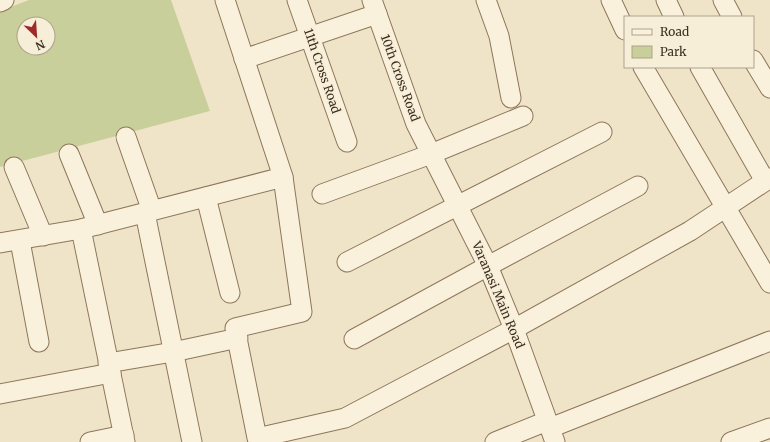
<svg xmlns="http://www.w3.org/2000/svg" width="770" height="442" font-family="Merriweather,serif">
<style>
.green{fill:#c9cf9b;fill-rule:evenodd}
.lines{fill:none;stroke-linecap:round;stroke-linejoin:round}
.minor-casing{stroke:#8d765c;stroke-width:21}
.minor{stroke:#faf1dc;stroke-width:19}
.labels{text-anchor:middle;stroke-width:3.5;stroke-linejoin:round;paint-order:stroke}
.street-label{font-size:12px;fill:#3d2e20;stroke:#f7eed8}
</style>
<rect width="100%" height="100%" fill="#f0e4c8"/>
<path class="green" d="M29,0H171L210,111L0,167V11ZM24,24H48V48H24Z"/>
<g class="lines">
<g class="minor-casing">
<g id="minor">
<polyline points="225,0 283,177 302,312 235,328 257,438 345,418 514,329 690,231 770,178"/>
<polyline points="297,0 347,142"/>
<polyline points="372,0 416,124 488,266 514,329 555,442"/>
<polyline points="486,0 499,36 511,98"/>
<polyline points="611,0 625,30"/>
<polyline points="666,0 674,17"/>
<polyline points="723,0 732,17"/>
<polyline points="0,2 4,0"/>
<polyline points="244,59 377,14"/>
<polyline points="753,60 770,88"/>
<polyline points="643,67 770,283"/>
<polyline points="700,67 765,181"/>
<polyline points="126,137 152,211"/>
<polyline points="69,154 98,225"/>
<polyline points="14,167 43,236"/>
<polyline points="322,194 431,154 523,116"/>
<polyline points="206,197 230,293"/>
<polyline points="145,213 192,442"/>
<polyline points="81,229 125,442"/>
<polyline points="20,241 39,342"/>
<polyline points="0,243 81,229 283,177"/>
<polyline points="347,262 602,132"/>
<polyline points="354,339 488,266 638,186"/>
<polyline points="108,363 173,352 238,338"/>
<polyline points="0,394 111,373"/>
<polyline points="550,428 770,341"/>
<polyline points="90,442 124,435"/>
<polyline points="495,442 547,421"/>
<polyline points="731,442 770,428"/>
</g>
</g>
<use href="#minor" class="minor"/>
</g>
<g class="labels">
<g class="street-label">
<text transform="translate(322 71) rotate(71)" y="4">11th Cross Road</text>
<text transform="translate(400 78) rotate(70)" y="4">10th Cross Road</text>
<text transform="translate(498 295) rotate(67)" y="4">Varanasi Main Road</text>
</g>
</g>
<rect x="624" y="16" width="130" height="52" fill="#f7eed8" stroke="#ada18e"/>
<rect x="632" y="29" width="20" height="6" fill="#faf1dc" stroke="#ada18e"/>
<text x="660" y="36" font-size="12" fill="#3d2e20">Road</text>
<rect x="632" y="46" width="20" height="12" fill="#c9cf9b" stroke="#ada18e"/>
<text x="660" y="56" font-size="12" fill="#3d2e20">Park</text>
<g transform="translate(36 36) rotate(155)"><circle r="19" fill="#f7eed8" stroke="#ada18e"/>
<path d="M0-3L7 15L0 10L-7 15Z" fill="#9e2a2b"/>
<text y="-6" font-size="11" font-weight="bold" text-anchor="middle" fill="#3d2e20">N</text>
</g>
</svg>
